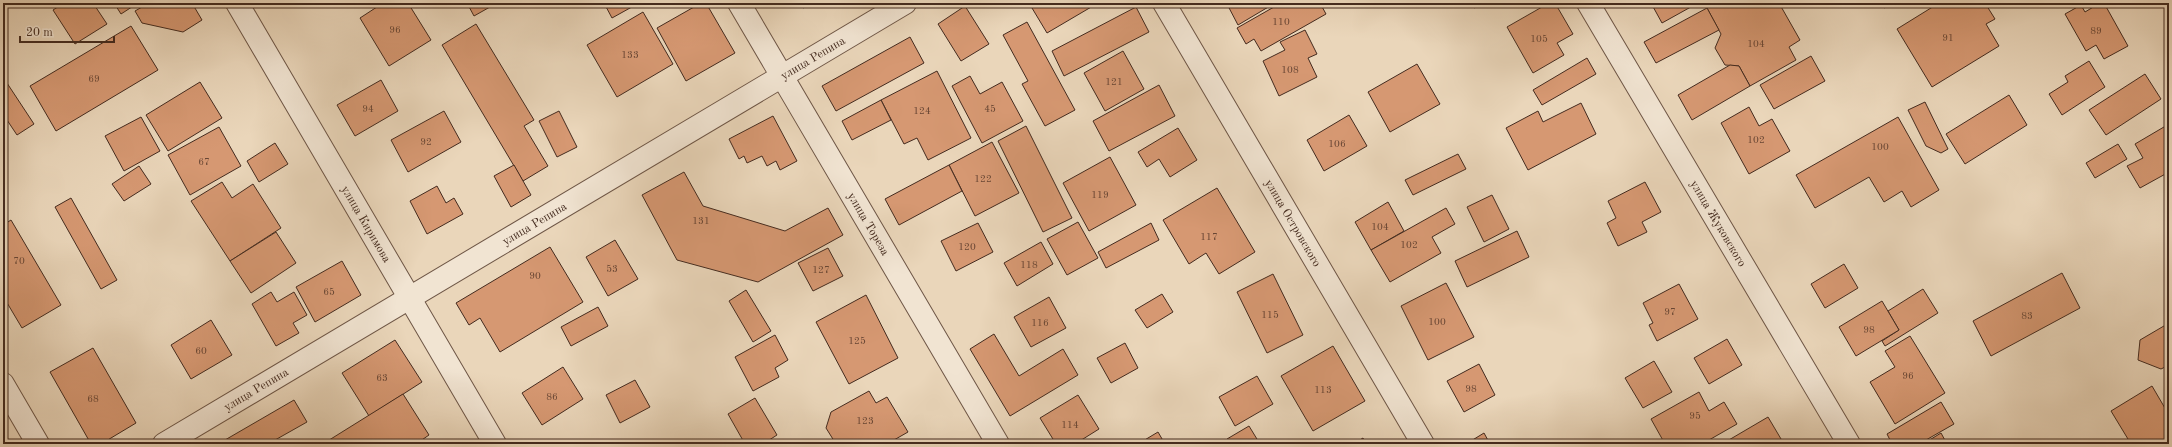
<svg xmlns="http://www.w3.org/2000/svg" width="2172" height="447" font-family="'Old Standard TT',serif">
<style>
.building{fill:#d69872;stroke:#442b1f}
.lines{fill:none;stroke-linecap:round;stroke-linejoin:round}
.street-casing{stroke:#6e5646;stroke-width:24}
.street{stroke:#f1e4d2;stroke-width:22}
.labels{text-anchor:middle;stroke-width:3;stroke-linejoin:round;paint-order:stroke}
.number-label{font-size:10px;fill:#684634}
.street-label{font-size:12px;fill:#442b1f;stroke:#f1e4d2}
</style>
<rect width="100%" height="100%" fill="#ead6ba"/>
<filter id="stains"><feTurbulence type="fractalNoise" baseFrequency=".005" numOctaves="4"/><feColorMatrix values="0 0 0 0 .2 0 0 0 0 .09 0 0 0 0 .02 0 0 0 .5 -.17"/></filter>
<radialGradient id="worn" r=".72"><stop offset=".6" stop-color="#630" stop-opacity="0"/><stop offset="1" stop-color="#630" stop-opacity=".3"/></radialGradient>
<g class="building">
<polygon points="64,3 93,3 107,24 75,44 53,10"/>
<polygon points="114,3 138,3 121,14"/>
<polygon points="149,3 192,3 202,20 183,32 142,23 135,11"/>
<polygon points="383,3 408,3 431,40 389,66 360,18"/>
<polygon points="467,3 497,3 474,16"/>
<polygon points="604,3 639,3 612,18"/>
<polygon points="701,3 706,3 735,53 686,81 657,28"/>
<polygon points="800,3 812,3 803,8"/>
<polygon points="1029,3 1098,3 1047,33"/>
<polygon points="1229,3 1268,3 1270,6 1238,25 1227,4"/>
<polygon points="1281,3 1320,3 1326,14 1261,51 1254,39 1246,44 1237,28"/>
<polygon points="1471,3 1482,3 1474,8"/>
<polygon points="1549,3 1555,3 1573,34 1557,43 1564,55 1533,73 1507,27"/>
<polygon points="1651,3 1698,3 1662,23"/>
<polygon points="1717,3 1779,3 1800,40 1789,47 1796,60 1750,86 1739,66 1725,65 1715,48 1721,34 1707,8"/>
<polygon points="1881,3 1892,3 1884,8"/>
<polygon points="1939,3 1974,3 1976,6 1985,3 1995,19 1986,24 1999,46 1932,87 1897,29"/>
<polygon points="2100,3 2104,3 2128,46 2104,59 2096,45 2086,51 2065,14 2081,5 2085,12"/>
<polygon points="965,6 989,44 961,61 938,24"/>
<polygon points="1136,7 1149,32 1064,76 1052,51"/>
<polygon points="1707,8 1719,30 1656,63 1644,42"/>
<polygon points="643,12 673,64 617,97 587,45"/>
<polygon points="1027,22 1075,110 1045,126 1022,84 1028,81 1003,35"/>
<polygon points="476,24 534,120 524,126 548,166 523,181 442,45"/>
<polygon points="131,26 158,70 56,131 30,86"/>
<polygon points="1305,30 1317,54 1308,58 1317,77 1279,96 1263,61 1285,50 1280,42"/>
<polygon points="910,37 924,63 836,111 822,86"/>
<polygon points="1123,51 1144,89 1105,111 1084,73"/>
<polygon points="1811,56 1825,81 1774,109 1760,85"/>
<polygon points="1587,58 1596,74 1542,105 1533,90"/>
<polygon points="2089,61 2105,87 2062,115 2049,94 2068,82 2065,76"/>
<polygon points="1417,64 1440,104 1390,132 1368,92"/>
<polygon points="1730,65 1739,66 1750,86 1692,120 1678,95"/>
<polygon points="937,71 971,138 928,160 917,138 904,144 881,100"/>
<polygon points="2145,74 2161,99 2106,135 2089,110"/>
<polygon points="970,76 980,94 1002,82 1023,121 982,143 952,86"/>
<polygon points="3,77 34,124 17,135 3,114"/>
<polygon points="381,80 398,111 355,136 337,105"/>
<polygon points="200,82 222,118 168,151 146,115"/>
<polygon points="1159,85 1175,116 1109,151 1093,121"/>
<polygon points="2009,95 2027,125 1965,164 1946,134"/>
<polygon points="881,100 891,120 852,140 842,121"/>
<polygon points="1925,102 1948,149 1941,153 1926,146 1908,110"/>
<polygon points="1581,103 1596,134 1528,170 1506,128 1538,111 1543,122"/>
<polygon points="1749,107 1759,126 1772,119 1790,151 1749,174 1721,123"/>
<polygon points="444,111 461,142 408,172 391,140"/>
<polygon points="559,111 577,147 557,157 539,121"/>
<polygon points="1349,115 1367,146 1324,171 1307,140"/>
<polygon points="773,116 797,161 780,170 776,161 767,166 762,156 747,163 744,156 739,159 729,139"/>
<polygon points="141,117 160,151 124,171 105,136"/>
<polygon points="1898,117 1939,190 1911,207 1902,191 1884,202 1869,177 1815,208 1796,175"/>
<polygon points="2169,124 2169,172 2140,188 2127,166 2143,158 2135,144"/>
<polygon points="1026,126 1072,218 1043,232 998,141"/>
<polygon points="219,127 241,166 190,195 168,155"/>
<polygon points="1178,128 1197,160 1170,177 1159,159 1147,167 1138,152"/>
<polygon points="992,142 1019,193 975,216 949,165"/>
<polygon points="275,143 288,164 259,182 247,161"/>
<polygon points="2118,144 2127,159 2095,178 2086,163"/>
<polygon points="1458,154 1466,169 1413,195 1405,180"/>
<polygon points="1110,157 1136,205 1089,231 1063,183"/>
<polygon points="514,165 531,195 511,207 494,176"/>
<polygon points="949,165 962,191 899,225 885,199"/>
<polygon points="139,166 151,184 124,201 112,184"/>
<polygon points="684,172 703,206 785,231 828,208 843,235 758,282 677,260 642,195"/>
<polygon points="222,182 232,198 253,184 281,228 230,261 191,201"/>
<polygon points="1645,182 1661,212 1642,222 1647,232 1618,246 1607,223 1616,218 1608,201"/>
<polygon points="437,186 446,203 454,198 463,214 427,234 410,201"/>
<polygon points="1217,188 1255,252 1219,274 1206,253 1189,264 1163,220"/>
<polygon points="1492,195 1509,229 1484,242 1467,207"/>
<polygon points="71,198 117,280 101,289 55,207"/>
<polygon points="1388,202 1404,231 1371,250 1355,222"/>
<polygon points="1446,208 1455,224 1432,237 1441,253 1390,282 1371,250"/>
<polygon points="11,220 61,305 22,328 3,296 3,225"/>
<polygon points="1078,222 1098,258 1067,275 1047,239"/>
<polygon points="978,223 993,252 956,271 941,241"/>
<polygon points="1151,223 1159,240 1106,268 1098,252"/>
<polygon points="1517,231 1529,257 1467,287 1455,261"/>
<polygon points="276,232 296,263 251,293 230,261"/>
<polygon points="615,240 638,279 608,296 586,257"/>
<polygon points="1041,242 1053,264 1017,286 1004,263"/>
<polygon points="550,247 583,302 500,352 480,318 469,325 456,303"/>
<polygon points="828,248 843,276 813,291 798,263"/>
<polygon points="342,261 361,295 315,322 296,287"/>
<polygon points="1844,264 1858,288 1825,308 1811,284"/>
<polygon points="2062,273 2080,308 1991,356 1973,321"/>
<polygon points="1273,274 1303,335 1267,353 1237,292"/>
<polygon points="1446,283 1474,337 1428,360 1401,306"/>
<polygon points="1679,284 1698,319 1657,341 1649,325 1653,323 1643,303"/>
<polygon points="1923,289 1938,313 1885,346 1882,341 1899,330 1888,311"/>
<polygon points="746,290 771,331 753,342 729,301"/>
<polygon points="271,292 277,302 294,292 307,315 293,323 299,333 276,346 252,304"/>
<polygon points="1162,294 1173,312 1147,328 1135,310"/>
<polygon points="866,295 898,358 849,384 816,322"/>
<polygon points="1049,297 1066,328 1031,347 1014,317"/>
<polygon points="1882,301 1899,330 1856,356 1839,327"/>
<polygon points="598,307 608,326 571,346 561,327"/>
<polygon points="211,320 232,355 191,379 171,345"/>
<polygon points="2169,323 2169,365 2161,369 2138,360 2140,340"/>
<polygon points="994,334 1019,376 1063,349 1078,375 1010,416 970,349"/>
<polygon points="775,335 788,360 775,368 779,377 753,391 735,357"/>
<polygon points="1910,336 1945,393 1895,424 1870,382 1895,367 1885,351"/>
<polygon points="1727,339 1742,365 1709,384 1694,358"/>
<polygon points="395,340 422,382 369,416 342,373"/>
<polygon points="1125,343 1138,368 1111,383 1097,358"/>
<polygon points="1333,346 1365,401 1313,431 1281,376"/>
<polygon points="93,348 136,423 101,444 91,444 50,372"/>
<polygon points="1654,361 1672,392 1643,408 1625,378"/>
<polygon points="1479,364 1495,395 1464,412 1447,381"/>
<polygon points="563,367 583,399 542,425 522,393"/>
<polygon points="1257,376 1273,404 1235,426 1219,397"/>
<polygon points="635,380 650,407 620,423 606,395"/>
<polygon points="2152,386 2169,415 2169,444 2131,444 2111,411"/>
<polygon points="869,391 876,403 887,397 908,432 894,440 897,444 836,444 826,428 831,412"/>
<polygon points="1699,392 1709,411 1724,402 1737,424 1702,444 1665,444 1651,419"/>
<polygon points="403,394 429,435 416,444 327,444 326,442"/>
<polygon points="1078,395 1099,429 1075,444 1056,444 1040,418"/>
<polygon points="755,398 777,435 763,444 745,444 728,414"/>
<polygon points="294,400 307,422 268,444 227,444 225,440"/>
<polygon points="1941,402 1954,424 1919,444 1892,444 1887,434"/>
<polygon points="1768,417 1784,444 1722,444"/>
<polygon points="1249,426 1260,444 1230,444 1227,439"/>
<polygon points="1158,432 1165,444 1138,444"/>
<polygon points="1484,433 1490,444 1466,444"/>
<polygon points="1941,433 1947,444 1923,444"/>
<polygon points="1363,438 1366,444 1353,444"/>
</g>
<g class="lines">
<g class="street-casing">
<g id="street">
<path id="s1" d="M237,3L495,444"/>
<path id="s2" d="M739,3L998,444"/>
<path id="s3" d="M1164,3L1423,444"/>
<path id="s4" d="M1588,3L1849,444"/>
<polyline points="3,384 38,444"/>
<path id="s5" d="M164,444L905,3"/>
</g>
</g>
<use href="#street" class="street"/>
</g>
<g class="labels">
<g class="number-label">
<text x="1281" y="25">110</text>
<text x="395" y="33">96</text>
<text x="2096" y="34">89</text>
<text x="1948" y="41">91</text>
<text x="1539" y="42">105</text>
<text x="1756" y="47">104</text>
<text x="630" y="58">133</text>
<text x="1290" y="73">108</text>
<text x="94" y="82">69</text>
<text x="1114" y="85">121</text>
<text x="368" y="112">94</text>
<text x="990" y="112">45</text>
<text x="922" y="114">124</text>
<text x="1756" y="143">102</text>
<text x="426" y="145">92</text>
<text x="1337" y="147">106</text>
<text x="1880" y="150">100</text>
<text x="204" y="165">67</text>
<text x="983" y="182">122</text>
<text x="1100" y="198">119</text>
<text x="701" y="224">131</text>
<text x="1380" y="230">104</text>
<text x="1209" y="240">117</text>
<text x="1409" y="248">102</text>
<text x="967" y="250">120</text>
<text x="19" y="264">70</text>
<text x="1029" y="268">118</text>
<text x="612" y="272">53</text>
<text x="821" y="273">127</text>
<text x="535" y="279">90</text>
<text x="329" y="295">65</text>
<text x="1670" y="315">97</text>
<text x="1270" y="318">115</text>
<text x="2027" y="319">83</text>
<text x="1437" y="325">100</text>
<text x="1040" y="326">116</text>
<text x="1869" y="333">98</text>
<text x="857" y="344">125</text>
<text x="201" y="354">60</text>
<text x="1908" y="379">96</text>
<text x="382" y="381">63</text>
<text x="1471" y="392">98</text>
<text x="1323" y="393">113</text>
<text x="552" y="400">86</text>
<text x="93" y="402">68</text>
<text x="1695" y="419">95</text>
<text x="865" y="424">123</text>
<text x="1070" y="428">114</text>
</g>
<g class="street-label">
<text dy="4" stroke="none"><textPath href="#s5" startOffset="755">улица Репина</textPath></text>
<text dy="4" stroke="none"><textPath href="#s5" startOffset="431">улица Репина</textPath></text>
<text dy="4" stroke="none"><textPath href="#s1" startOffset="256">улица Киримова</textPath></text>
<text dy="4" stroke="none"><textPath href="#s2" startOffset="256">улица Тореза</textPath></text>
<text dy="4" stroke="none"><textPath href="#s3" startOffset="255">улица Островского</textPath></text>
<text dy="4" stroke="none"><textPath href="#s4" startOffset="256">улица Жуковского</textPath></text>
<text dy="4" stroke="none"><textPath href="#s5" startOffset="107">улица Репина</textPath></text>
</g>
</g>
<rect width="2172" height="447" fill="none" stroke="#ead6ba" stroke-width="16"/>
<rect x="4" y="4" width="2164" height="439" fill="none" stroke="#442b1f" stroke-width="2"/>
<rect x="8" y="8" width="2156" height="431" fill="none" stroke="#442b1f"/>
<path d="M20 36v6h94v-6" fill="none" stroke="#442b1f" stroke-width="2"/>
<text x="26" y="36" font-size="12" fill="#442b1f" stroke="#f1e4d2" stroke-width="3" paint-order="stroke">20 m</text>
<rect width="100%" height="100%" filter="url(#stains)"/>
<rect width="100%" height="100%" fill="url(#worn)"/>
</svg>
